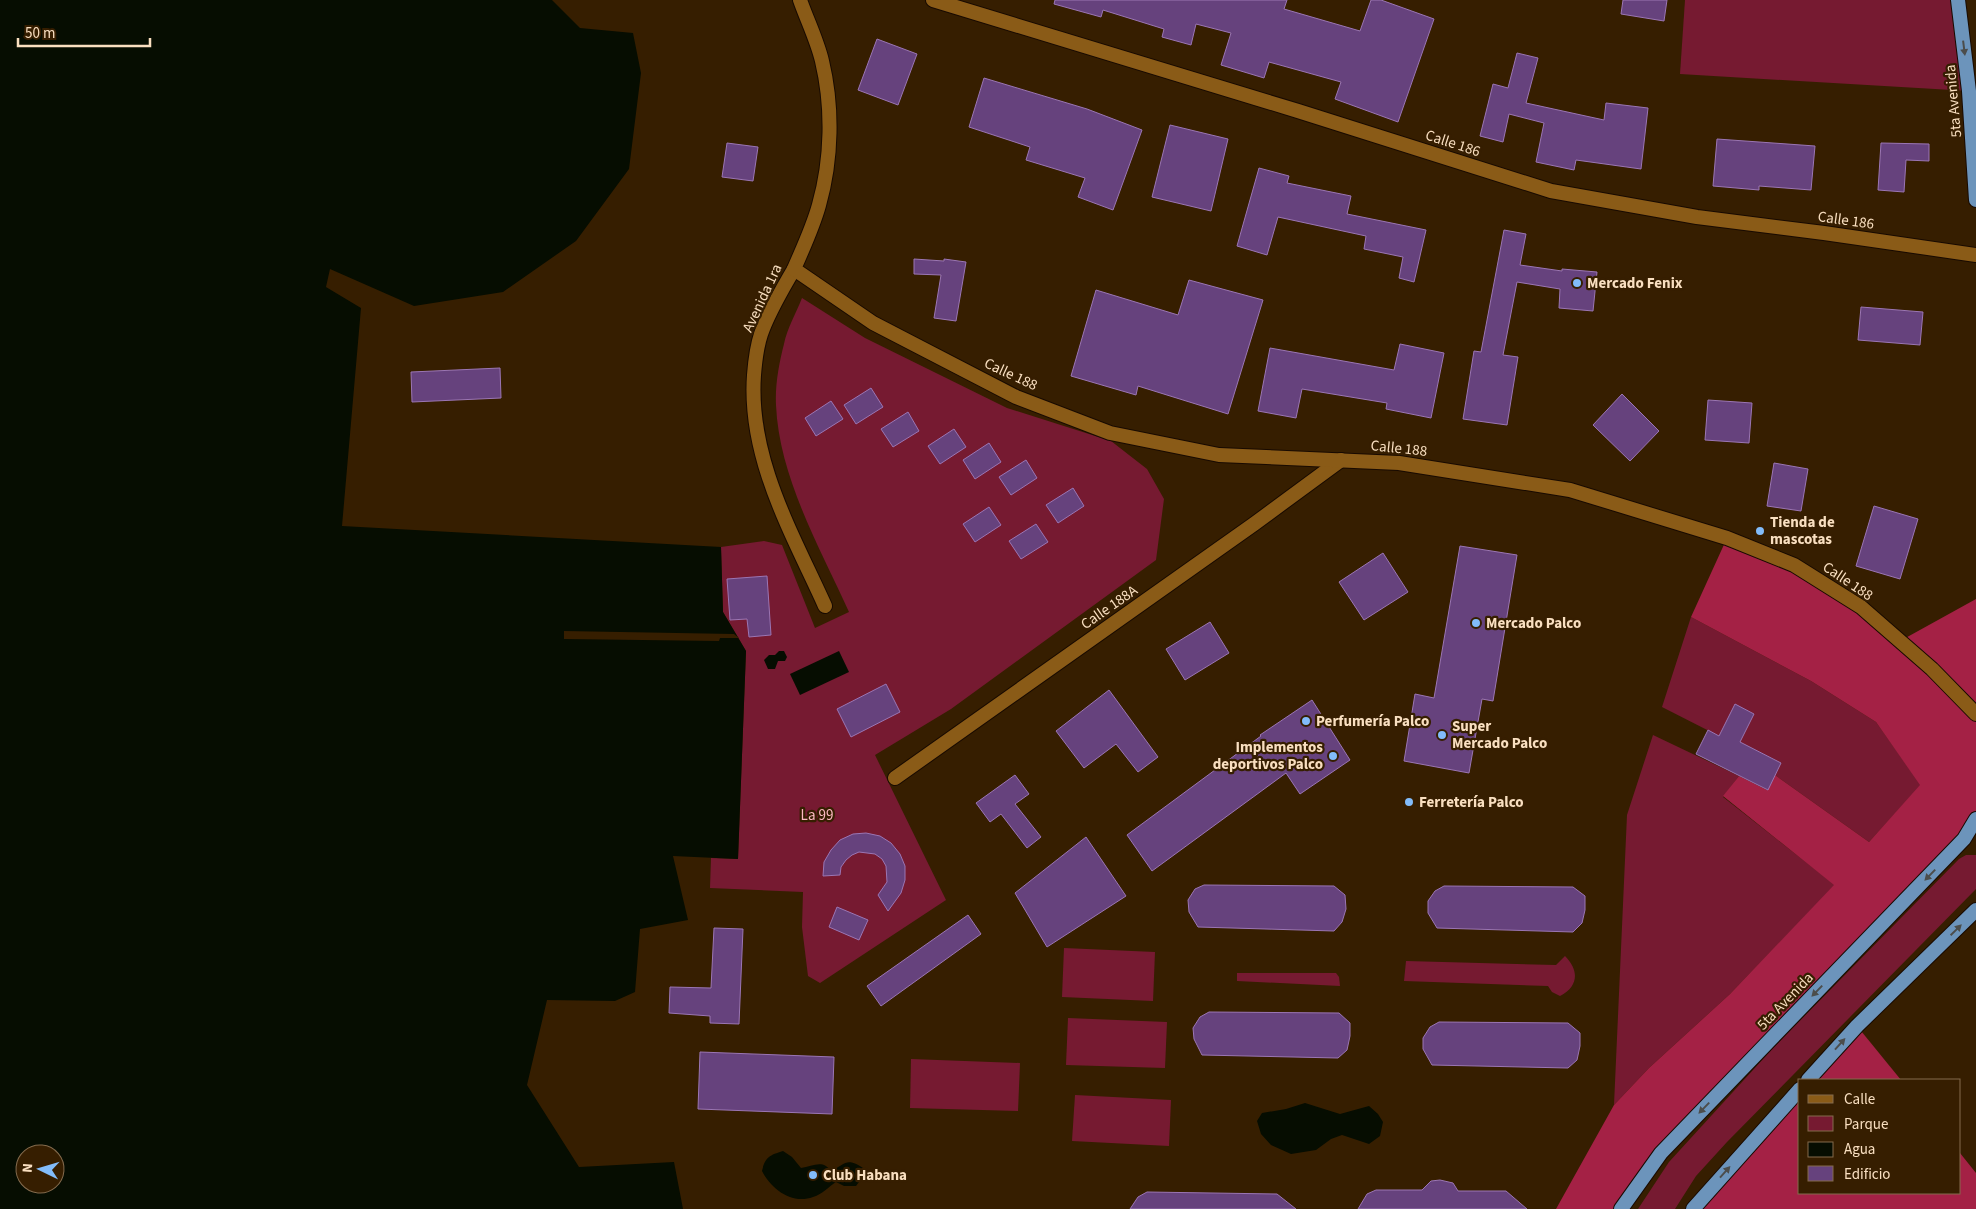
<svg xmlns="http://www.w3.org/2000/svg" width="1976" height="1209" font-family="'Source Sans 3',sans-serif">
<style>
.green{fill:#761a31}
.forest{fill:#a42145}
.water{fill:#060d01;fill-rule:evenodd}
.pier{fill:#361e00}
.building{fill:#66427d;stroke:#9b76b4}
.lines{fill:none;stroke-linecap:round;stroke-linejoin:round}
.minor-casing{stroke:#180a00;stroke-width:16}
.tertiary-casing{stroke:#180a00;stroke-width:16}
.trunk-casing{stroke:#180a00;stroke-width:16}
.minor{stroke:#8a5b17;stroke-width:14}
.tertiary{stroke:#8a5b17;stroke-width:14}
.trunk{stroke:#6c94bb;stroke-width:14}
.oneway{fill:#4c4d4b}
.poi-dot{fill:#82bcfa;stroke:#361e00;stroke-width:2}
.labels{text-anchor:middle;stroke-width:4.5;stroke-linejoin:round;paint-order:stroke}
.street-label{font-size:15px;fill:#f9dfc0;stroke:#361e00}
.poi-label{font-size:15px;font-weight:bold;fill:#f9dfc0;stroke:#361e00;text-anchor:start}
.park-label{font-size:15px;fill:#fdbac2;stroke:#361e00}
</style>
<rect width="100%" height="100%" fill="#361e00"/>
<g class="green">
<polygon points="1685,0 1958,0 1969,91 1680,74"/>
<path d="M802,298L865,338L1007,408L1111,441L1147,469L1164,499L1156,560L951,709L875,755L946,900L820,983L808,976L802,927L803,892L710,888L711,858L738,859L746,651L723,612L721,547L764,541L782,545L815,628L849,612C820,548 779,477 776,405C775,385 779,363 784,344C787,329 796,313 802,298Z"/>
<polygon points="1691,617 1811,681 1876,722 1921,785 1869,842 1775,775 1781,763 1740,742 1754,714 1735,705 1719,736 1662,707"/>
<polygon points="1653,735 1739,776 1723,797 1835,885 1730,994 1649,1068 1614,1105 1627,815"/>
<polygon points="1966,855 1976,855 1976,889 1727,1142 1696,1176 1675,1209 1638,1209 1669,1162 1774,1047 1959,859"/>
<polygon points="1064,948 1155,952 1153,1001 1062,997"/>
<path d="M1565,956C1579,970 1579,986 1560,996L1552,992L1548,986L1404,981L1406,961L1556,965Z"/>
<polygon points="1237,973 1336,973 1339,977 1340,986 1237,981"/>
<polygon points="1068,1018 1167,1022 1165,1068 1066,1065"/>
<polygon points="911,1059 1020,1063 1018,1111 910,1108"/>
<polygon points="1075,1095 1171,1100 1169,1146 1072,1141"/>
</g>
<g class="forest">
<polygon points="1727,538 1794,565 1900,641 1976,599 1976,819 1661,1153 1622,1209 1556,1209 1614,1105 1649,1068 1730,994 1834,885 1723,796 1739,776 1767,790 1775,775 1869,842 1920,785 1876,722 1811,681 1691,617"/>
<polygon points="1857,1026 1901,1080 1808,1080"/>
<polygon points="1800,1089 1800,1193 1960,1193 1960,1153 1976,1173 1976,1209 1695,1209"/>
</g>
<g class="water">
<path d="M0,0H552L580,28L633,33L641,73L629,169L576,241L503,292L414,306L330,269L326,287L361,308L342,526L721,547L723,612L746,651L738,859L673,856L688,920L640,929L635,992L615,1001L547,1000L527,1085L579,1167L674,1162L683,1209H0ZM25,1154H55V1184H25Z"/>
<polygon points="779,651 784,651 787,657 785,661 778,661 775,669 768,669 764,660 769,655 775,655"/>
<polygon points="839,651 849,672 800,695 790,674"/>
<polygon points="1305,1103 1340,1114 1369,1106 1378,1114 1383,1122 1380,1136 1369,1144 1342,1135 1331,1139 1316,1150 1291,1154 1271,1145 1261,1134 1257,1121 1262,1113 1286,1109"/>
<path d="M783,1151L792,1157L801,1168C813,1166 823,1159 831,1171C846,1164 846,1157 863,1168L862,1178L856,1186H844L836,1182C828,1187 823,1194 813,1197C792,1205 771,1189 762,1171C765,1157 770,1155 783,1151Z"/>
</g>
<polygon class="pier" points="564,631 734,634 739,638 720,638 719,641 564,639"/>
<g class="building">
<polygon points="1055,0 1287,0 1284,9 1360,31 1371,0 1381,0 1434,19 1398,122 1335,99 1341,82 1269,62 1264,78 1221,65 1231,33 1196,24 1191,45 1162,37 1164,29 1103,10 1101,17 1054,4"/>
<polygon points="1623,0 1667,0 1664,21 1621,14"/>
<polygon points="877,39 917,54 898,105 858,90"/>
<polygon points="1517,53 1538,58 1526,103 1604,120 1606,103 1648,108 1641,169 1576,160 1574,170 1536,162 1544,123 1509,114 1503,142 1480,136 1493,84 1508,88"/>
<polygon points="984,78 1087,109 1142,130 1113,210 1078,197 1085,178 1026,160 1030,147 969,127"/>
<polygon points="1170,125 1228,139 1211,211 1152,197"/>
<polygon points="1717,139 1815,146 1811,190 1759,186 1759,190 1713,186"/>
<polygon points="727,143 758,147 753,181 722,177"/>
<polygon points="1881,143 1929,144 1929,161 1906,160 1904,192 1878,190"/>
<polygon points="1259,168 1289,176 1287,183 1351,196 1347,214 1426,230 1414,282 1399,278 1403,257 1364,249 1366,236 1278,217 1267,255 1237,246"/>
<polygon points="1504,230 1526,234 1520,265 1562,271 1562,269 1597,272 1593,311 1559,308 1560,289 1517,282 1503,355 1518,357 1507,425 1463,419 1474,351 1481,352"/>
<polygon points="914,259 944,261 944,259 966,262 956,321 934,318 941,275 914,274"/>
<polygon points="1189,280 1263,300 1228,414 1138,386 1136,395 1071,376 1096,290 1178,315"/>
<polygon points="1861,307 1923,312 1920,345 1858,340"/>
<polygon points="1400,344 1444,353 1431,418 1386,409 1387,403 1302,389 1296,418 1258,411 1270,348 1394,370"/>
<polygon points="500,368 501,398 412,402 411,372"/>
<polygon points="871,388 883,407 856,424 844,405"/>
<polygon points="1622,394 1659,431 1630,461 1593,425"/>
<polygon points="1708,400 1752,403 1749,443 1705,440"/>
<polygon points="831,401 843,419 816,436 805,418"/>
<polygon points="908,412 919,431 893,447 881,429"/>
<polygon points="954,429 966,447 940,464 928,446"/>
<polygon points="989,443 1001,462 975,479 963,460"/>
<polygon points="1026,460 1037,478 1011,495 999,477"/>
<polygon points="1774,463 1808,469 1801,511 1767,506"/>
<polygon points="1073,488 1084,506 1058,523 1046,505"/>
<polygon points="1874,506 1918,519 1900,579 1856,566"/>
<polygon points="989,507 1001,525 975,542 963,524"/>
<polygon points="1036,524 1048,542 1021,559 1009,541"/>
<polygon points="1460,546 1517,555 1493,701 1482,699 1469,773 1404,761 1415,694 1434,698"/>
<polygon points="1383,553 1408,592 1364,620 1339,582"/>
<polygon points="767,576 771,635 749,637 747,619 730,620 727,579"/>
<polygon points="1210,622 1229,653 1185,680 1166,649"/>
<polygon points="886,684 900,712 851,737 837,709"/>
<polygon points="1109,690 1158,757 1138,772 1116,744 1084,768 1056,731"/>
<polygon points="1312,700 1350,760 1300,794 1286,773 1152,871 1127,835 1261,736 1260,735"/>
<polygon points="1735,704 1754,714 1740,742 1781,763 1768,790 1696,754 1708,730 1719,736"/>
<polygon points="1015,775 1029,794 1015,804 1041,837 1027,848 1001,814 990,822 976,803"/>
<polygon points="866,833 880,836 891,843 900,854 905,866 905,880 901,893 888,911 878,895 887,882 886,866 882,859 875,854 859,852 852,855 846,860 841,867 840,875 823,876 824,862 831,850 840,840 853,834"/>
<polygon points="1086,837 1126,896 1047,947 1015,893"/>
<polygon points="1204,885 1334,886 1345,895 1346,909 1342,922 1334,931 1198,927 1189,912 1188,900 1195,889"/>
<polygon points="1444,886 1573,887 1585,896 1585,910 1582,923 1573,932 1437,928 1428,913 1428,901 1435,891"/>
<polygon points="837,907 868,920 859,940 829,927"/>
<polygon points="968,915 981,934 881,1006 867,986"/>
<polygon points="714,928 743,929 739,1024 710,1023 710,1016 669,1013 670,987 711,988"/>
<polygon points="1209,1012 1339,1013 1350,1023 1350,1036 1347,1050 1338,1058 1202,1055 1194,1039 1193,1028 1200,1017"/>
<polygon points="1439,1022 1568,1023 1580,1033 1580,1046 1577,1060 1568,1068 1432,1065 1423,1049 1423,1038 1430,1027"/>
<polygon points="700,1052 834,1057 832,1114 698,1109"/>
<polygon points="1440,1180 1453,1183 1458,1191 1506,1191 1527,1209 1358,1209 1367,1194 1376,1190 1422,1190 1431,1181"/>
<polygon points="1147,1192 1277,1194 1296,1209 1130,1209 1138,1197"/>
</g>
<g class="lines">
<g class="minor-casing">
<g id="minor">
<polyline points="933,0 1298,111 1551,191 1697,217 1824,233 1976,255"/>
<path d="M794,269C782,290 769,311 761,334C757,346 755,362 754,375C748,458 792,533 825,606"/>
<polyline points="895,778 1254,524 1341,460"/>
</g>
</g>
<g class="tertiary-casing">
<path id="tertiary" d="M800,0C807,20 817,40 822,61C833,107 832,159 819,205C813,227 803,248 794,269L873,323L1016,397L1110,433L1219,455L1399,463L1570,490L1727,538L1794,565L1861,607L1932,669L1976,714"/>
</g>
<g class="trunk-casing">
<g id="trunk">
<polyline points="1958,0 1969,91 1976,200"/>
<polyline points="1808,1080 1857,1026 1976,910"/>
<polyline points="1621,1209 1661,1153 1964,839 1976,819"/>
<polyline points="1693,1209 1800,1089"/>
</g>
</g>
<use href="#minor" class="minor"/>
<use href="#tertiary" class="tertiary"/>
<use href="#trunk" class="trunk"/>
</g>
<defs><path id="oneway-solid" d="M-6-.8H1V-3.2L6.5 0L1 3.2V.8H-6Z" transform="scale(1.25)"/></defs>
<g class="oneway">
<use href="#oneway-solid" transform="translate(1964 48) rotate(83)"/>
<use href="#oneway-solid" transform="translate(1930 875) rotate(134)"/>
<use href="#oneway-solid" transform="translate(1956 930) rotate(-44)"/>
<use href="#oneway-solid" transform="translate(1817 991) rotate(134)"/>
<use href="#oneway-solid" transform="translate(1840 1044) rotate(-48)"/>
<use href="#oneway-solid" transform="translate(1704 1108) rotate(134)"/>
<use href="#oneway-solid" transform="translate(1725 1172) rotate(-48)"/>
</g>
<g class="poi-dot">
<circle cx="1577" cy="283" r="5"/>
<circle cx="1760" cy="531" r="5"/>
<circle cx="1476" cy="623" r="5"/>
<circle cx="1306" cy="721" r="5"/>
<circle cx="1442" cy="735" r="5"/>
<circle cx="1333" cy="756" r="5"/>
<circle cx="1409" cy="802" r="5"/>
<circle cx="813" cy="1175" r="5"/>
</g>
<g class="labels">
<g class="street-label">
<text transform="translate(1953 101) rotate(-95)" y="5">5ta Avenida</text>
<text transform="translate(1453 143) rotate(18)" y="5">Calle 186</text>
<text transform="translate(1846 220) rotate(8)" y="5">Calle 186</text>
<text transform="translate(762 298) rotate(-65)" y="5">Avenida 1ra</text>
<text transform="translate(1011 374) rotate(25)" y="5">Calle 188</text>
<text transform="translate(1399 448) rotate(6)" y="5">Calle 188</text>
<text transform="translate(1848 581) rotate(34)" y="5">Calle 188</text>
<text transform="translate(1109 607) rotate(-35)" y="5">Calle 188A</text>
<text transform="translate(1785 1001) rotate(-46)" y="5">5ta Avenida</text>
</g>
<g class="poi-label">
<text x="1587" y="288">Mercado Fenix</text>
<text x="1770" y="527">Tienda de<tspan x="1770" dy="17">mascotas</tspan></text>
<text x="1486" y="628">Mercado Palco</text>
<text x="1316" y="726">Perfumería Palco</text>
<text x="1452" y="731">Super<tspan x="1452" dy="17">Mercado Palco</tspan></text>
<text x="1323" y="752" text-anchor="end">Implementos<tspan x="1323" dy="17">deportivos Palco</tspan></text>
<text x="1419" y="807">Ferretería Palco</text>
<text x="823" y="1180">Club Habana</text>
</g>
<g class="park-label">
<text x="817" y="820">La 99</text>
</g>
</g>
<rect x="1798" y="1079" width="162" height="115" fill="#361e00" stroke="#846b4d"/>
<rect x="1808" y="1095" width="25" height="8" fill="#8a5b17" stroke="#846b4d"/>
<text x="1844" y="1104" font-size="15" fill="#f9dfc0">Calle</text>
<rect x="1808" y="1116" width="25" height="15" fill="#761a31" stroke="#846b4d"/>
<text x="1844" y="1129" font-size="15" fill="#f9dfc0">Parque</text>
<rect x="1808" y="1142" width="25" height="15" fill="#060d01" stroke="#846b4d"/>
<text x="1844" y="1154" font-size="15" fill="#f9dfc0">Agua</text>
<rect x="1808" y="1166" width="25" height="15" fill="#66427d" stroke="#846b4d"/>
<text x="1844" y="1179" font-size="15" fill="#f9dfc0">Edificio</text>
<g transform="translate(40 1169) rotate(275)"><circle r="24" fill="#361e00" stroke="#846b4d"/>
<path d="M0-4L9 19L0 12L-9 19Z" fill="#82bcfa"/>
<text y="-8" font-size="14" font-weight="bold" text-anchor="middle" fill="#f9dfc0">N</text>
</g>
<path d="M18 38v8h132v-8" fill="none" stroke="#f9dfc0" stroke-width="2.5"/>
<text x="25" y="38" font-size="15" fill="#f9dfc0" stroke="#361e00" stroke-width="4" paint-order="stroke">50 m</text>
</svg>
